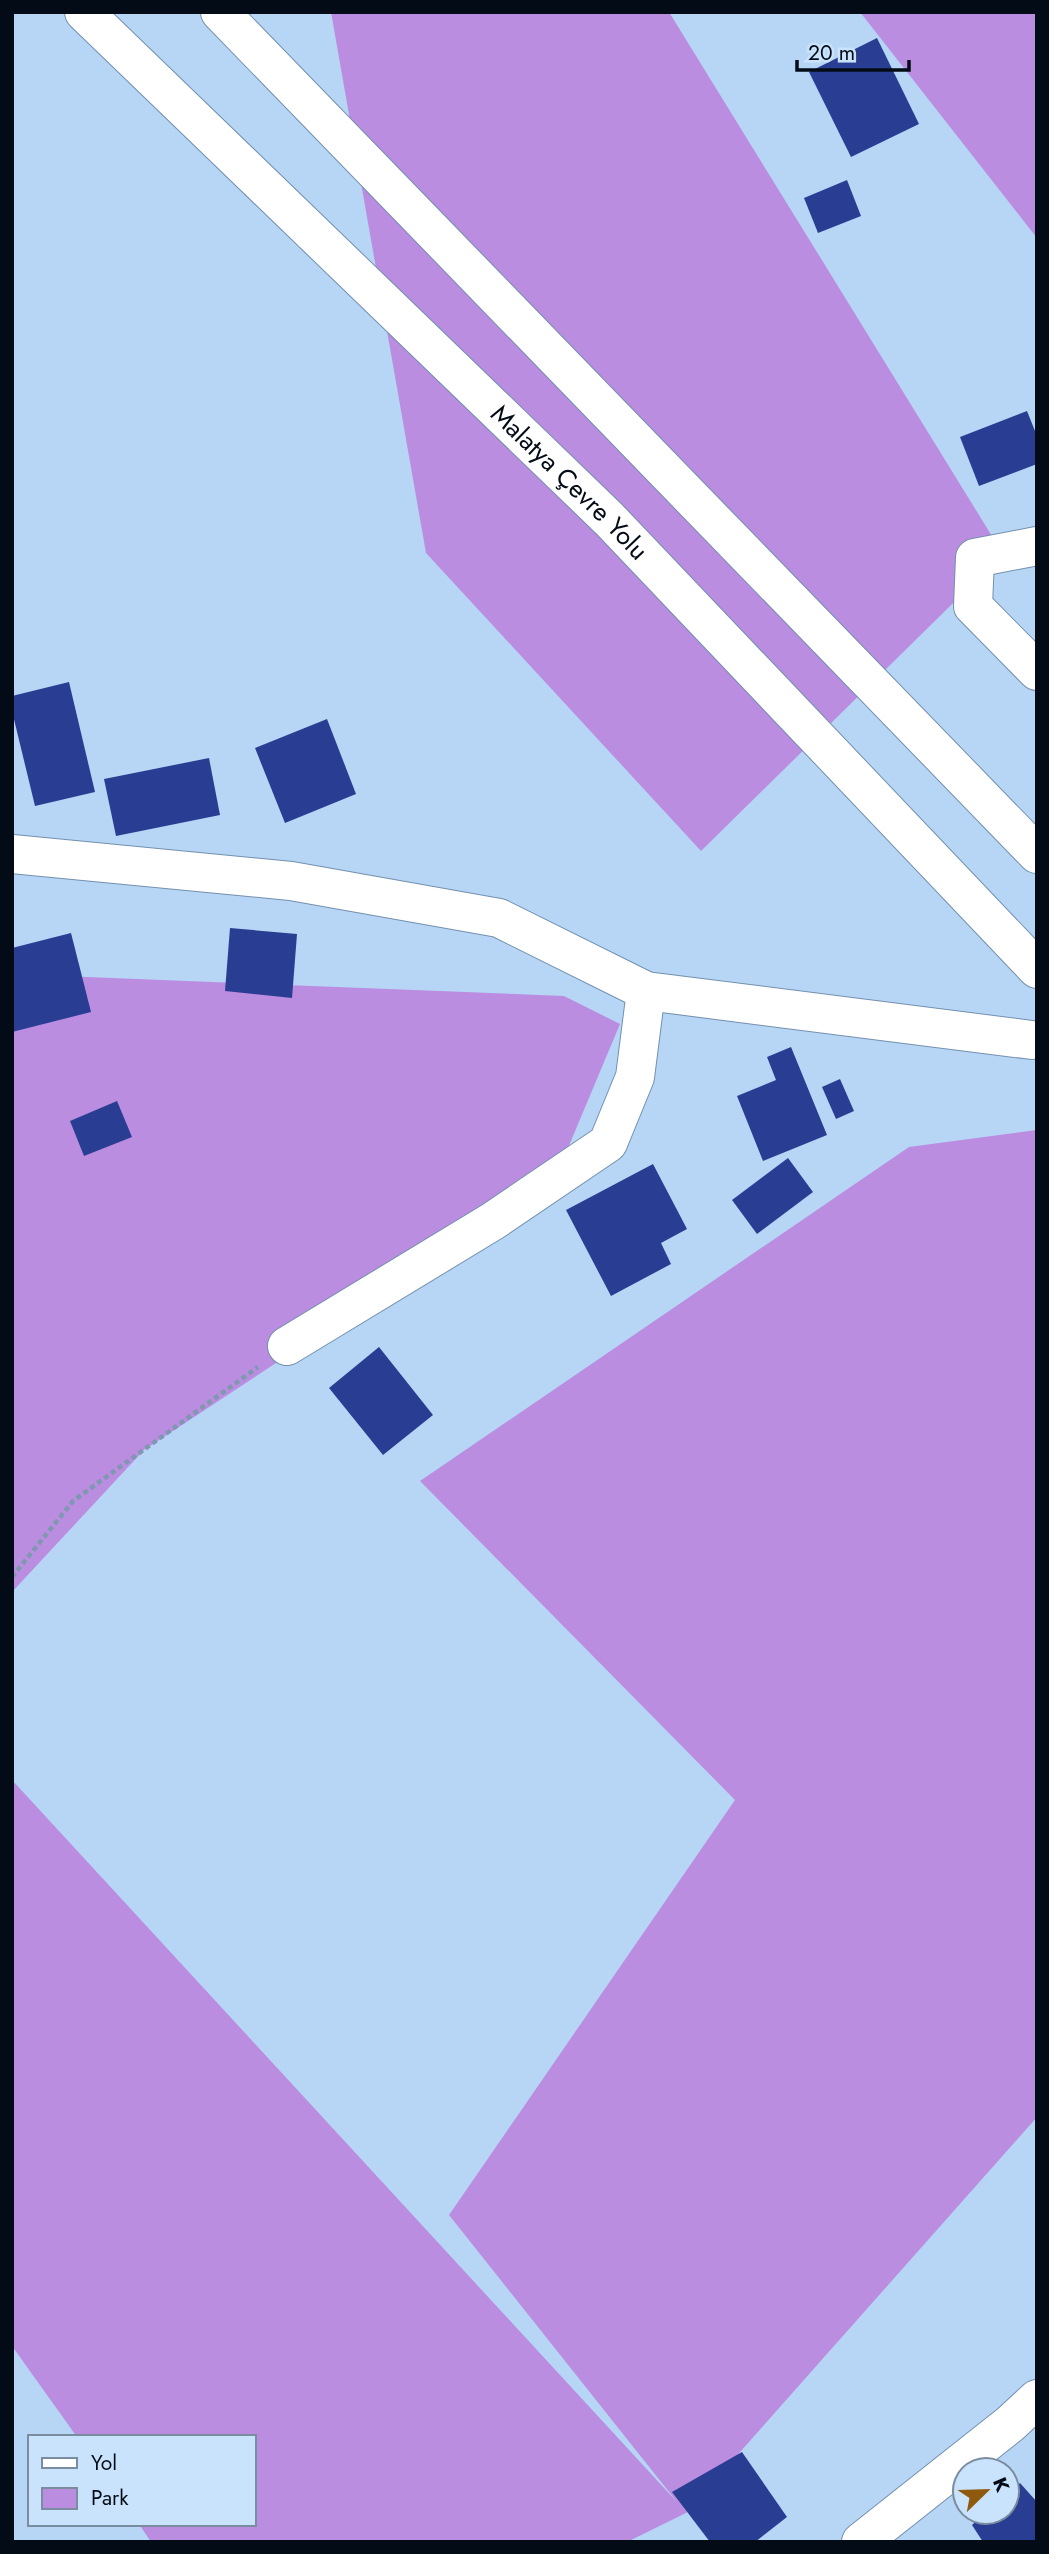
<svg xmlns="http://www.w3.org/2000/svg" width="1049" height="2554" font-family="Jost,sans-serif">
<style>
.green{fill:#ba8de0}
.building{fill:#293e92}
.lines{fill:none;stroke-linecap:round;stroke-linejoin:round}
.street-casing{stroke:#7390ad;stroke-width:40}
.secondary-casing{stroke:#7390ad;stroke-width:40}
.highway-casing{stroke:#7390ad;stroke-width:40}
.path{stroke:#7f97b0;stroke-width:4.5;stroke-dasharray:5 3.5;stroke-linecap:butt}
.street{stroke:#fff;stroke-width:38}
.secondary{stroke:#fff;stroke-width:38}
.highway{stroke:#fff;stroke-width:38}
.labels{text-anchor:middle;stroke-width:7;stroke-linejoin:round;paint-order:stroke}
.street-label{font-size:26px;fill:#030c16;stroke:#cae3fc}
</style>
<rect width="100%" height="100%" fill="#b7d6f6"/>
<g class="green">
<polygon points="331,12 669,12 1003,554 701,851 426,553"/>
<polygon points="860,12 1037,12 1037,238"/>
<polygon points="12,974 564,996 620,1024 555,1179 144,1450 12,1592"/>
<polygon points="1037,1130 1037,2117 686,2513 627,2542 151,2542 139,2524 254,2524 254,2437 77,2437 12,2346 12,1780 677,2502 449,2215 735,1800 420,1481 909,1147"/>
</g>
<g class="building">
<polygon points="877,38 919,124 851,157 809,72"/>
<polygon points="847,180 861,216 818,233 804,198"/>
<polygon points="1027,411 1037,436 1037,464 979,486 960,437"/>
<polygon points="69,682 95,792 35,806 12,711 12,696"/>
<polygon points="327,719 356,794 285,823 255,748"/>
<polygon points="209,758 220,815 116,836 104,779"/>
<polygon points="230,928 297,934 292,998 225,991"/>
<polygon points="71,933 91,1012 12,1032 12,948"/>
<polygon points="791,1047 827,1135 763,1161 737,1096 776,1080 767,1057"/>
<polygon points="840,1079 854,1111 836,1119 822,1087"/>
<polygon points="117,1101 132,1137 84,1156 70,1121"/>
<polygon points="788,1158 813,1192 757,1234 732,1200"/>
<polygon points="653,1164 687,1229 661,1243 671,1264 611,1296 566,1210"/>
<polygon points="379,1347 433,1415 383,1455 329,1388"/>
<polygon points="742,2452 787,2517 755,2542 710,2542 672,2492"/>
<polygon points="1020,2483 1037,2502 1037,2542 983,2542 972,2525 986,2512 1007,2512 1007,2494"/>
</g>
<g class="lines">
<g class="street-casing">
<polyline id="street" points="12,854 291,881 499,918 646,991 635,1077 608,1143 493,1221 287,1346"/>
</g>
<g class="secondary-casing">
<g id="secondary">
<polyline points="1037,546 975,558 973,606 1037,671"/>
<polyline points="646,991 1032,1040"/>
<polyline points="861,2542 1010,2424 1037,2399"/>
</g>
</g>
<g class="highway-casing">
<g id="highway">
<path id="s1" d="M84,12L609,519L1037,969"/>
<polyline points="220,12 1037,854"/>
</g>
</g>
<polyline class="path" points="12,1577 73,1501 258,1367"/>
<use href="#street" class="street"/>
<use href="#secondary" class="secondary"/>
<use href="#highway" class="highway"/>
</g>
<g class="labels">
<g class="street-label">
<text dy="9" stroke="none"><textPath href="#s1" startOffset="676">Malatya Çevre Yolu</textPath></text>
</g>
</g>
<rect width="1049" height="2554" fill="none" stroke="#030c16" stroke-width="28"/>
<rect x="28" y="2435" width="228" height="91" fill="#cae3fc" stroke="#7a8da0" stroke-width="2"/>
<rect x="42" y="2458" width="35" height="10" fill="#ffffff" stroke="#7a8da0" stroke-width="2"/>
<text x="91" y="2470" font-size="21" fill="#030c16">Yol</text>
<rect x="42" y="2488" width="35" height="21" fill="#ba8de0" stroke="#7a8da0" stroke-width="2"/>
<text x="91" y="2505" font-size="21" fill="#030c16">Park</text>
<g transform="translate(986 2491) rotate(67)"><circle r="33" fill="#cae3fc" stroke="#7a8da0" stroke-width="2"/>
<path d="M0-5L12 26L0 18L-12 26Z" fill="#905a0e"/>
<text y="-10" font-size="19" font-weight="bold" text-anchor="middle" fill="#030c16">K</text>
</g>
<path d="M797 60v10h112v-10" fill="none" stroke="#030c16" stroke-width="3.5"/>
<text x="808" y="60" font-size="21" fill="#030c16" stroke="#cae3fc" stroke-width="5" paint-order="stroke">20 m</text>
</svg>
